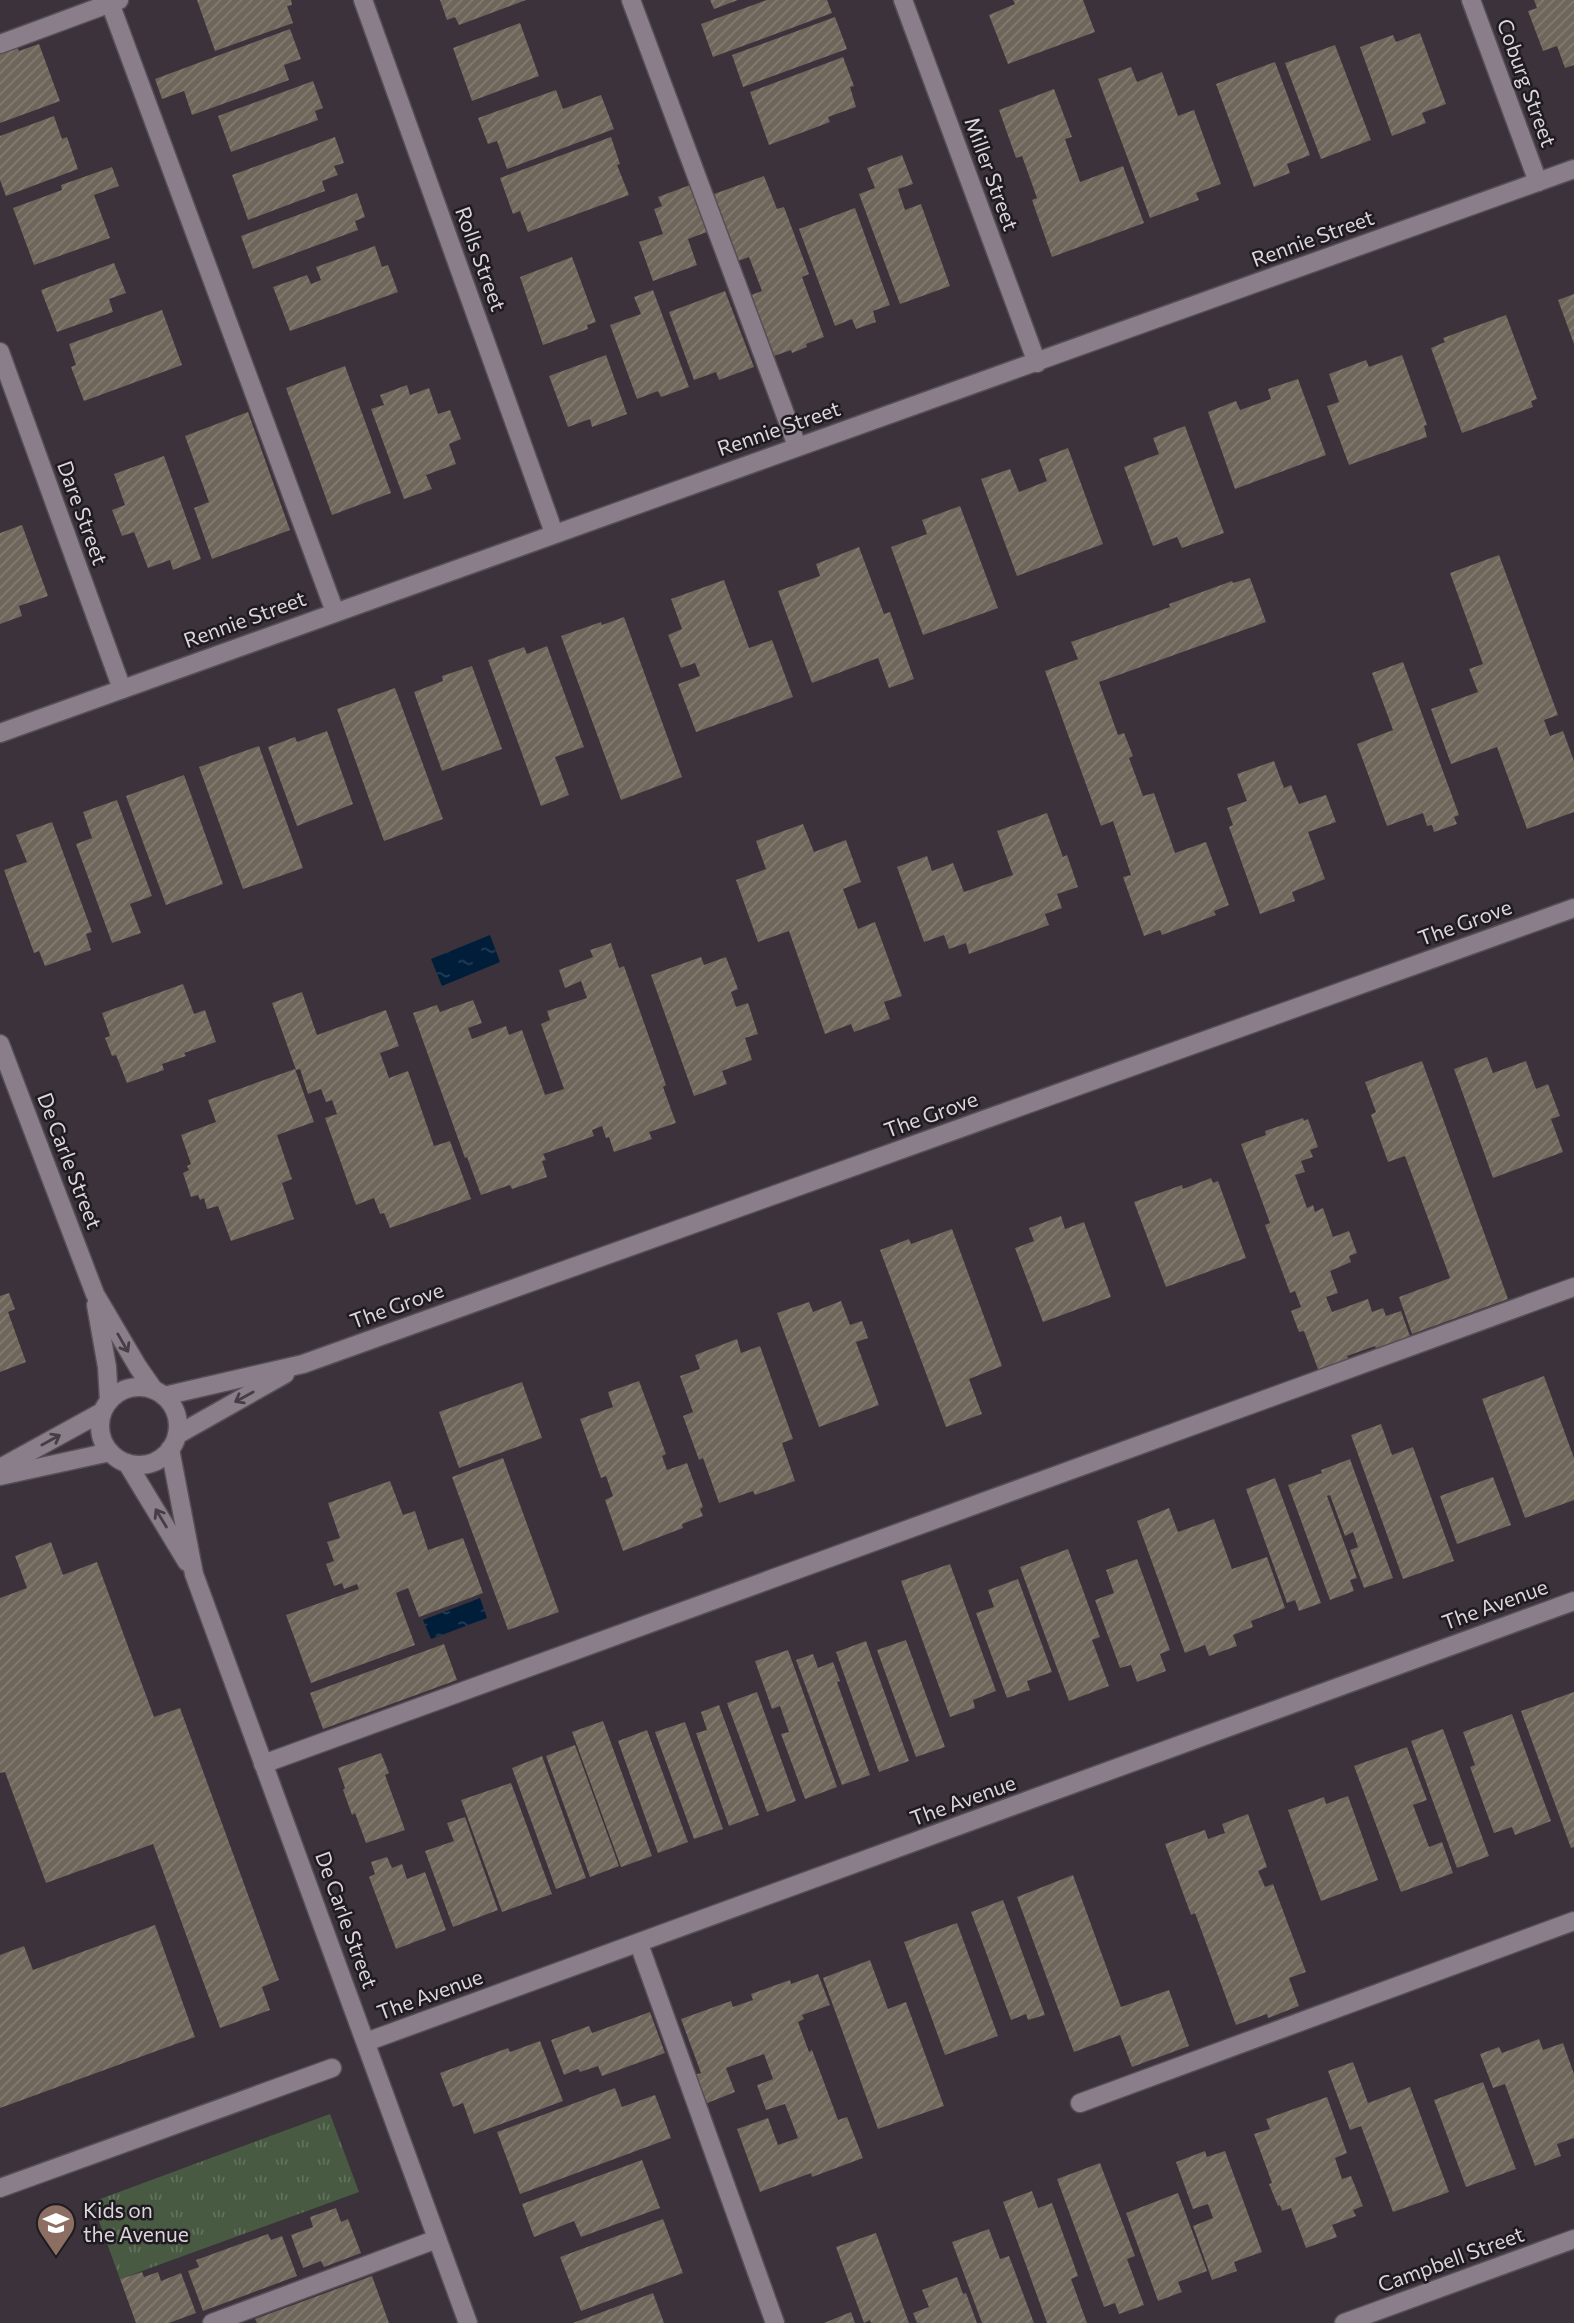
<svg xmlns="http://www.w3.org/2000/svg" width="1574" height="2323" font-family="Commissioner,sans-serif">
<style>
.grass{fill:url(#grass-tufts)}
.water{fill:url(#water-ripples)}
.building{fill:url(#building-hatch)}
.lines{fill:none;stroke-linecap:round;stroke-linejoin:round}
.service-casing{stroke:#564f56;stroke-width:21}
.minor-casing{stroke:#564f56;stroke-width:21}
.service{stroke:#897e89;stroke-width:18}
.minor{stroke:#897e89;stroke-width:18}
.oneway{stroke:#443e45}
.labels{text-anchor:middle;stroke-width:5;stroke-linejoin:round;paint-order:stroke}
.street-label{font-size:21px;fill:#dcd6dc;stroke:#1f1b20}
.poi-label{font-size:21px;fill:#dcd6dc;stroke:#1f1b20;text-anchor:start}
</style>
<defs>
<pattern id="grass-tufts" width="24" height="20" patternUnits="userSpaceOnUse" patternTransform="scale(1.75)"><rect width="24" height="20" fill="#495a43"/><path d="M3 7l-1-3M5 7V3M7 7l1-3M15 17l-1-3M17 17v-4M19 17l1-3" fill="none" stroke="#63715e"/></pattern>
<pattern id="water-ripples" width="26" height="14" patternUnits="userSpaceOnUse" patternTransform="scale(1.75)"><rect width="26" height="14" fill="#001e3a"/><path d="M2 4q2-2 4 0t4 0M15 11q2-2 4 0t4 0" fill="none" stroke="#253e56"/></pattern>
<pattern id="building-hatch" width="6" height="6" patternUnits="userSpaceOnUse" patternTransform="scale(1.75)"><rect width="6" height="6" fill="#6e665a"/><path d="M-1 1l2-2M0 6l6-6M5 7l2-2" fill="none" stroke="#827b71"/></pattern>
</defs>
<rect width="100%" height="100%" fill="#3b323b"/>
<polygon class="grass" points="330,2114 359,2192 120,2279 92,2202"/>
<g class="water">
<polygon points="490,935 500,962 442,986 431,959"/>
<polygon points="480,1598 487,1618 431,1639 423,1620"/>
</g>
<g class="building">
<polygon points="197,0 291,0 292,5 287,6 293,23 215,51"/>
<polygon points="440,0 526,0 459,25 455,17 447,20"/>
<polygon points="710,0 738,0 714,9"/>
<polygon points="767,0 827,0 832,13 713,57 701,24"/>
<polygon points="1013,0 1083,0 1095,32 1008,64 989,15 1015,4"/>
<polygon points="1534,0 1574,0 1574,65 1565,68 1557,46 1543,51 1528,11 1537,8"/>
<polygon points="835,17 847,49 743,87 732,55"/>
<polygon points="520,23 539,76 472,101 453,48"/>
<polygon points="290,29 301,59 284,65 289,80 192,115 184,91 162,99 155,79"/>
<polygon points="1420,33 1446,104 1422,113 1426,123 1392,136 1360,47 1393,35 1396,42"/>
<polygon points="39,44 60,101 0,123 0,53 17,47 19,51"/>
<polygon points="1335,45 1371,140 1321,159 1285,63"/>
<polygon points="843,57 854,86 850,87 856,107 828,117 830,122 769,145 750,92"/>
<polygon points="1275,62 1310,155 1287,164 1290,173 1254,187 1216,84"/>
<polygon points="1131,67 1137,82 1162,72 1178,116 1194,110 1221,184 1196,193 1199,200 1150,218 1098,79"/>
<polygon points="313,81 323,108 315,111 318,120 231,152 218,116"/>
<polygon points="1054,89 1072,137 1065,139 1080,182 1123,166 1144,223 1052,257 1032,200 1037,198 1022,156 1016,158 999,110"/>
<polygon points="556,90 563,109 601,95 614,129 507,169 497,141 488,144 478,118"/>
<polygon points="54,116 62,139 67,137 78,169 6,196 0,180 0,136"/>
<polygon points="335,137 344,163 334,166 338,175 322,181 325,191 248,220 232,175"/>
<polygon points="611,137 620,164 617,165 629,195 528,232 520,211 513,214 500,178"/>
<polygon points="902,155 913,184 898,189 905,210 921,204 950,286 900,304 859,194 875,188 867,168"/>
<polygon points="112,167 119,186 94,195 110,238 34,265 13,208 62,190 61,185"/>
<polygon points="764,176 777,209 784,207 809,274 802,277 824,337 806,344 807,347 792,353 791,350 774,356 751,295 762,291 749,257 738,261 730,237 726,238 720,222 723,220 714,194"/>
<polygon points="690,185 707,232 688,239 697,265 653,281 639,242 663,234 654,209 662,206 658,197"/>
<polygon points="357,193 365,217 355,221 358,230 253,269 241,236"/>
<polygon points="855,208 890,305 873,311 876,322 856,329 852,319 835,326 799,229"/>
<polygon points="375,246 382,267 388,265 398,292 290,331 273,287 307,275 311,284 321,280 316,267"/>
<polygon points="572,257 596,322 587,325 588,329 543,345 520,277"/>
<polygon points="114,263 126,293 109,299 113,312 57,332 41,290"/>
<polygon points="653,290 689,387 661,397 658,391 637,399 610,325 641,314 634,297"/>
<polygon points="725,291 754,367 719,380 716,372 694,380 669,312"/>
<polygon points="1574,294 1574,344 1558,300"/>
<polygon points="162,310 182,365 84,401 71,367 76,365 69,344"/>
<polygon points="1506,315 1537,399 1531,401 1533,407 1462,433 1431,348 1445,342 1443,338"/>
<polygon points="606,355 627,414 592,427 590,419 568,427 549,376"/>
<polygon points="1402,355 1427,425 1424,426 1427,437 1349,465 1327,406 1339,402 1329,374 1366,360 1369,367"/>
<polygon points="345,366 391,493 332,515 286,388"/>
<polygon points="1298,379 1326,455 1235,489 1208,412 1236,401 1240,410 1271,399 1268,389"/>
<polygon points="407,385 410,395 429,388 438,414 450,410 461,439 449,444 456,464 426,475 432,489 404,499 371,409 384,405 380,395"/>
<polygon points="248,412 290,530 212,559 194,508 209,502 185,436"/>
<polygon points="1185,426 1224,533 1182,548 1177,537 1153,546 1124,467 1159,454 1153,438"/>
<polygon points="1068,448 1103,544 1017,576 981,479 1010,469 1019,492 1047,481 1039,459"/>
<polygon points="164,456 201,559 173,570 170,560 148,568 134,532 122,536 112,510 125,505 114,474"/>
<polygon points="960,506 998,608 923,635 891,547 927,534 922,520"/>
<polygon points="22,525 48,596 19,606 22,616 0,624 0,533"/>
<polygon points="859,547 884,614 890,612 914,679 889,688 878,658 812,683 778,591 820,576 816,564"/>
<polygon points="1499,555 1558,715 1544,720 1550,736 1563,731 1574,761 1574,812 1527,829 1497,747 1451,764 1431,709 1478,692 1469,669 1483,664 1450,573"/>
<polygon points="1250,578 1266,622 1099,682 1118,735 1124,733 1133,756 1129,758 1143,796 1154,793 1175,853 1206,842 1229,905 1214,911 1216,915 1162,935 1160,930 1144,936 1123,877 1131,875 1113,821 1101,826 1045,671 1078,659 1071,642 1170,607 1169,604 1232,581 1233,583"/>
<polygon points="724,580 749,648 772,640 793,697 696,732 678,684 700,676 695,663 681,668 668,635 682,629 671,599"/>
<polygon points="624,617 682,777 621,800 561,636 601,622 602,625"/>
<polygon points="547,646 584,747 555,757 569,795 541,806 488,660 524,647 527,654"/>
<polygon points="1403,662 1459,815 1454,817 1457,824 1434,832 1432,825 1427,826 1423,813 1387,826 1357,744 1393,730 1372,673"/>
<polygon points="472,666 502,749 442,771 414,692 443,681 442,676"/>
<polygon points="395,688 443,819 384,841 337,709"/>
<polygon points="327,731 353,804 297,826 268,747 295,737 297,742"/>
<polygon points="259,746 303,868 243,889 199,767"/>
<polygon points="1274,761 1284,788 1291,785 1299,804 1326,795 1336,822 1308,832 1325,879 1292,892 1295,901 1260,914 1229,827 1233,825 1227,808 1247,801 1237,774"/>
<polygon points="184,775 223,884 166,905 126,796"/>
<polygon points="117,800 152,896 130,904 141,933 112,943 76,844 92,838 83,812"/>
<polygon points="1047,813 1063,857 1067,855 1078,887 1057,894 1062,908 1045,914 1049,925 969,954 966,943 949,949 944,935 924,942 897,867 927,856 932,871 953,863 964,892 1013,875 997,831"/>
<polygon points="52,822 92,932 86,934 91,950 45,966 39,951 34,953 4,870 27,862 16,835"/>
<polygon points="803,824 814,852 846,840 861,882 843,889 858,929 875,922 902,996 884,1002 890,1019 854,1032 851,1024 825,1034 789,931 758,942 736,880 766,869 756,841"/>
<polygon points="611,943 619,968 624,966 666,1085 663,1087 676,1123 649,1132 652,1139 614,1152 609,1137 606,1138 602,1126 592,1130 594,1136 543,1154 546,1160 542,1161 547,1177 512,1189 510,1185 481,1195 467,1157 465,1158 413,1013 437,1005 440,1012 473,1000 482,1023 468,1028 472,1039 506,1026 509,1035 522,1030 545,1095 555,1092 564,1089 541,1024 550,1020 547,1011 587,998 581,981 565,988 559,970 593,957 590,950"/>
<polygon points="701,957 704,965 726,957 738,989 731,992 736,1007 748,1003 758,1034 745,1038 752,1060 722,1071 727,1084 694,1096 651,975"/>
<polygon points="183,984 194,1014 205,1010 216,1042 184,1053 186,1056 162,1064 164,1070 127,1083 116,1055 112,1056 105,1038 110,1036 102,1013"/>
<polygon points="302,992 317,1035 386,1010 399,1046 380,1053 389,1078 408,1071 434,1146 450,1141 471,1199 390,1228 384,1213 380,1214 374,1198 356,1205 325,1118 337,1114 332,1100 326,1102 321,1089 308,1094 300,1069 296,1070 272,1003"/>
<polygon points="1487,1057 1493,1073 1526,1061 1536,1089 1548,1084 1560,1116 1551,1119 1563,1152 1493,1178 1454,1069"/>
<polygon points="1422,1061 1508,1299 1412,1334 1399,1297 1450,1278 1405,1156 1388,1162 1371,1115 1376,1112 1365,1082"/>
<polygon points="295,1069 314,1122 277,1135 292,1179 282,1183 294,1219 231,1241 218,1206 207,1209 204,1198 200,1200 198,1195 191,1197 183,1173 189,1170 187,1166 191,1164 181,1135 216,1122 208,1100"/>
<polygon points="1303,1118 1304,1121 1308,1119 1318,1147 1310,1150 1313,1157 1301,1161 1305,1172 1295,1175 1307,1208 1313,1205 1315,1212 1323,1208 1333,1237 1349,1231 1357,1253 1349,1256 1351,1262 1330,1271 1338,1293 1326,1297 1332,1312 1368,1299 1372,1312 1383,1308 1386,1316 1401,1311 1411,1339 1377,1351 1375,1346 1347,1356 1350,1361 1319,1372 1304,1331 1299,1332 1291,1311 1301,1307 1295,1291 1290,1293 1265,1225 1270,1223 1241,1144 1266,1135 1265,1131"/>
<polygon points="1211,1178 1213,1183 1218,1181 1246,1258 1166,1287 1134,1202 1182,1185 1183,1189"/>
<polygon points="1061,1216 1065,1229 1084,1222 1111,1297 1043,1322 1015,1248 1034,1241 1029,1228"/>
<polygon points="952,1229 1002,1366 969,1379 982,1414 946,1427 880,1250 909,1239 911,1244"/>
<polygon points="9,1293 15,1309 8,1312 26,1362 0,1372 0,1296"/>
<polygon points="841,1301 850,1325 862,1321 868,1338 856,1342 879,1405 819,1427 777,1313 809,1302 813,1312"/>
<polygon points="737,1339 741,1353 760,1346 793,1439 782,1443 795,1481 755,1495 753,1491 719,1503 703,1458 699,1460 683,1416 693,1412 680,1376 700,1369 695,1355"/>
<polygon points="1544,1376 1574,1458 1574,1500 1525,1518 1482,1399"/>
<polygon points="639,1381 666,1454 662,1456 667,1470 687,1463 703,1507 700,1509 703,1516 682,1524 683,1528 623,1551 605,1500 613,1496 606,1476 601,1478 580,1419 613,1407 608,1392"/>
<polygon points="522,1382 542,1438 459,1468 439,1412"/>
<polygon points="1381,1424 1392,1455 1413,1447 1454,1561 1403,1579 1351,1435"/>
<polygon points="503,1458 559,1612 508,1630 452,1477"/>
<polygon points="1350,1459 1393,1578 1364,1588 1350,1550 1358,1547 1353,1532 1345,1536 1330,1495 1327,1496 1357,1578 1350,1580 1354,1591 1330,1600 1288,1485 1322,1473 1321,1470"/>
<polygon points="1493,1477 1511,1525 1457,1544 1440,1496"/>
<polygon points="1275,1478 1321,1603 1299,1611 1295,1600 1287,1603 1246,1489"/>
<polygon points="390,1481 403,1515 415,1511 428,1550 463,1538 483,1593 419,1617 408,1588 396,1593 415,1645 311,1683 286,1615 359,1589 357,1584 344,1589 342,1583 334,1586 326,1564 334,1561 327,1542 340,1538 328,1503"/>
<polygon points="1169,1508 1178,1532 1214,1519 1232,1569 1267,1557 1285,1608 1251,1621 1253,1627 1233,1635 1237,1646 1209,1656 1205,1645 1185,1653 1137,1521"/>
<polygon points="51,1542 63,1575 97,1562 154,1717 180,1708 279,1980 262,1987 270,2010 220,2028 153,1844 46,1883 5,1772 0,1773 0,1598 27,1588 15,1556"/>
<polygon points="1068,1549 1100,1637 1092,1640 1109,1686 1069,1701 1020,1567"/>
<polygon points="1137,1559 1170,1650 1160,1654 1166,1671 1137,1682 1131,1665 1120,1668 1095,1600 1114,1593 1106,1570"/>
<polygon points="950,1564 996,1691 973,1700 975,1708 950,1717 901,1581"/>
<polygon points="1018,1579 1052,1672 1027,1681 1030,1690 1007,1698 976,1613 994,1607 988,1590"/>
<polygon points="906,1640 945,1747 916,1757 877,1650"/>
<polygon points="866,1641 909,1761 879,1772 836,1652"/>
<polygon points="444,1644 457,1680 323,1729 310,1693"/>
<polygon points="788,1650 837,1787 805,1799 781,1734 789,1732 780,1706 772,1709 755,1661"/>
<polygon points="813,1654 818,1668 833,1662 840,1681 837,1682 870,1775 842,1785 796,1660"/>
<polygon points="757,1692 796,1801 767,1812 727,1703"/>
<polygon points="1574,1692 1574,1847 1571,1848 1521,1711"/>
<polygon points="719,1705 759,1815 729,1826 696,1733 707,1730 701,1712"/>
<polygon points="1512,1714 1551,1821 1515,1835 1512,1827 1494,1833 1470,1767 1475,1765 1463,1732"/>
<polygon points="603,1721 652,1856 621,1867 572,1732"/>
<polygon points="685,1722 723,1829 694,1839 655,1732"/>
<polygon points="1443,1729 1489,1856 1457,1868 1411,1741"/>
<polygon points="647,1730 688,1842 658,1853 618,1741"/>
<polygon points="575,1745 619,1866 590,1877 546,1756"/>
<polygon points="1407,1747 1427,1800 1413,1805 1429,1847 1442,1842 1453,1873 1401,1892 1354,1766"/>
<polygon points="381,1753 389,1773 385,1775 405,1830 366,1843 355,1813 352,1815 343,1790 345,1788 338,1768"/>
<polygon points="542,1756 586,1878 556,1889 512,1768"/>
<polygon points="511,1783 552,1894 502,1912 461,1800"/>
<polygon points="1348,1796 1378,1880 1321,1901 1288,1810 1324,1797 1326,1804"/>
<polygon points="1248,1814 1267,1867 1258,1871 1265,1887 1273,1884 1306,1972 1289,1978 1299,2006 1268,2018 1267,2014 1236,2025 1195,1913 1191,1915 1165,1844 1205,1830 1208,1839 1225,1833 1222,1824"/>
<polygon points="465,1817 498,1910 453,1927 425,1851 454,1841 447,1823"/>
<polygon points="387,1857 392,1868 402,1864 407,1879 425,1872 446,1930 396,1949 369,1877 375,1874 371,1862"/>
<polygon points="1073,1875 1121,2007 1169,1990 1189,2046 1132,2067 1120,2035 1074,2052 1017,1897"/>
<polygon points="1003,1900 1045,2015 1028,2020 1026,2014 1011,2020 971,1912"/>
<polygon points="957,1923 998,2036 945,2055 904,1942"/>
<polygon points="155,1925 195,2037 0,2108 0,1955 24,1946 33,1970"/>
<polygon points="870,1960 888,2009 906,2002 944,2106 878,2129 823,1978"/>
<polygon points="818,1974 830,2005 802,2015 804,2019 798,2022 809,2052 812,2050 838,2120 847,2117 863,2158 812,2177 811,2173 760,2192 737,2129 768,2118 778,2145 798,2138 785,2104 766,2110 757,2085 773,2079 764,2054 726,2068 735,2092 705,2104 695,2075 701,2073 681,2019 731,2001 733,2007 753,2000 751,1994 790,1980 791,1984"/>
<polygon points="650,2012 665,2053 602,2076 598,2066 580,2072 578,2069 564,2075 551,2040 589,2026 592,2033"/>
<polygon points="1539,2039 1543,2050 1563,2043 1574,2074 1574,2138 1557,2144 1561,2156 1535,2166 1505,2084 1493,2088 1480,2054 1499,2047 1502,2053"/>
<polygon points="540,2041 563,2101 474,2134 463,2103 453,2107 440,2073 508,2048 510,2052"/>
<polygon points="1353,2062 1368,2103 1410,2087 1449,2192 1393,2212 1361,2126 1350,2130 1328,2071"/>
<polygon points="1483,2082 1516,2169 1466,2187 1434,2100"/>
<polygon points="615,2088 622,2107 655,2095 671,2138 520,2194 497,2132"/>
<polygon points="1327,2097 1347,2153 1335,2158 1342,2179 1351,2176 1363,2206 1353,2210 1356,2216 1332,2225 1337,2237 1306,2248 1291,2208 1282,2211 1280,2205 1278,2206 1269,2184 1272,2183 1254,2134 1270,2129 1266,2119"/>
<polygon points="1205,2151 1207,2157 1225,2151 1262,2252 1234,2262 1237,2271 1212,2280 1193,2226 1213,2218 1208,2204 1193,2209 1176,2162"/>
<polygon points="642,2160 660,2208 581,2237 574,2221 534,2237 522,2204"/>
<polygon points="1100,2163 1135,2256 1127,2259 1144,2305 1119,2314 1115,2303 1104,2307 1057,2179"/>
<polygon points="1032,2191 1038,2208 1052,2203 1078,2276 1071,2279 1087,2323 1047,2323 1003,2202"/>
<polygon points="1178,2193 1207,2271 1178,2282 1182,2292 1158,2301 1126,2213"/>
<polygon points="336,2208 341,2222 348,2219 361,2253 324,2267 321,2261 303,2268 291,2235 313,2227 310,2217"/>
<polygon points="663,2219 683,2273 581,2311 560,2257"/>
<polygon points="989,2229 1000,2259 1009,2256 1034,2323 982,2323 952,2242"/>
<polygon points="876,2233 909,2323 871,2323 870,2320 864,2323 836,2247"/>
<polygon points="268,2234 271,2240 282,2236 297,2276 203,2311 188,2271 199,2267 196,2260"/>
<polygon points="142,2272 144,2277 158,2272 161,2281 181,2273 196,2313 169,2323 136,2323 120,2279"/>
<polygon points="372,2276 389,2323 257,2323 255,2319"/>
<polygon points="957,2277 963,2294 966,2293 977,2323 917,2323 913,2313 929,2307 922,2290"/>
<polygon points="653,2293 664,2323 573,2323"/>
<polygon points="851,2312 855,2323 824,2323"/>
</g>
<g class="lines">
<g class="service-casing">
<g id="service">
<polyline points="631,0 797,446"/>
<polyline points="110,3 335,612"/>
<polyline points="0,44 119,0"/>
<polyline points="263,1764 1574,1287"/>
<polyline points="639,1944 775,2323"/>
<polyline points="1080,2103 1574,1921"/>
<polyline points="212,2323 437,2239"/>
</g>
</g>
<g class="minor-casing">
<g id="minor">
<polyline points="363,0 554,533"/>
<polyline points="903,0 1037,363"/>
<polyline points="1471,0 1538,182"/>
<polyline points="0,352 122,689"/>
<polyline points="0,733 1574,169"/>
<polyline points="0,1044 95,1294 138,1367 154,1390"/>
<polyline points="96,1305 107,1367 109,1401"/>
<circle cx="139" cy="1426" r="39"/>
<polyline points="164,1396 303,1364 1574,908"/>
<polyline points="177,1435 285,1374"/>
<polyline points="170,1449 194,1574 468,2323"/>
<polyline points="127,1463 187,1562"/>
<polyline points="0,1468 102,1412"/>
<polyline points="0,1476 110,1452"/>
<polyline points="366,2042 1574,1601"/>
<polyline points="0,2188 332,2068"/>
<polyline points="1344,2323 1574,2239"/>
</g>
</g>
<use href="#service" class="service"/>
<use href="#minor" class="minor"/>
</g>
<defs><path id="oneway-shaft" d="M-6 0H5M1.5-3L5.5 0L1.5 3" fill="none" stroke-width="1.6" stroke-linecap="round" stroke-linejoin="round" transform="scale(1.75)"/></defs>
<g class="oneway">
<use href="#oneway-shaft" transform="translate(123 1343) rotate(60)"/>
<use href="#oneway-shaft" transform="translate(244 1397) rotate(151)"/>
<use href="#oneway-shaft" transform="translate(51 1440) rotate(-29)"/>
<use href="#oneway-shaft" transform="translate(161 1518) rotate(-121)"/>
</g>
<defs>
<g id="school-pin" transform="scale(2.0125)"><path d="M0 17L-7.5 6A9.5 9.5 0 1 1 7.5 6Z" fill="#8d6e63" stroke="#1f1b20"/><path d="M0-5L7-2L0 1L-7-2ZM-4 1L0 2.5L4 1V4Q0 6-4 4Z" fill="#fff"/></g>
</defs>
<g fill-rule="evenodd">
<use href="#school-pin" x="56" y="2223"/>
</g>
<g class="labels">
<g class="street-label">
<text transform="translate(1526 83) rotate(70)" y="7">Coburg Street</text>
<text transform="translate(991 174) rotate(70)" y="7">Miller Street</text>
<text transform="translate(1313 239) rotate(-20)" y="7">Rennie Street</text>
<text transform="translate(480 259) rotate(70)" y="7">Rolls Street</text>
<text transform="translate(779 429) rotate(-19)" y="7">Rennie Street</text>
<text transform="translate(82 513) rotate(70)" y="7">Dare Street</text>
<text transform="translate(245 620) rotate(-20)" y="7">Rennie Street</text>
<text transform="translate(1465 923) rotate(-20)" y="7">The Grove</text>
<text transform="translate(931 1115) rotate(-20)" y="7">The Grove</text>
<text transform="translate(69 1161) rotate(69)" y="7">De Carle Street</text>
<text transform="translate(397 1306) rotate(-20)" y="7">The Grove</text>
<text transform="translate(1495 1605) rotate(-20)" y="7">The Avenue</text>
<text transform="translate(963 1801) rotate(-20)" y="7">The Avenue</text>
<text transform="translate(346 1920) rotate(70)" y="7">De Carle Street</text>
<text transform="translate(430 1995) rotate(-20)" y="7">The Avenue</text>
<text transform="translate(1451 2260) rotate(-20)" y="7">Campbell Street</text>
</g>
<g class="poi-label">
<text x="83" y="2218">Kids on<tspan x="83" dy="24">the Avenue</tspan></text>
</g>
</g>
</svg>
